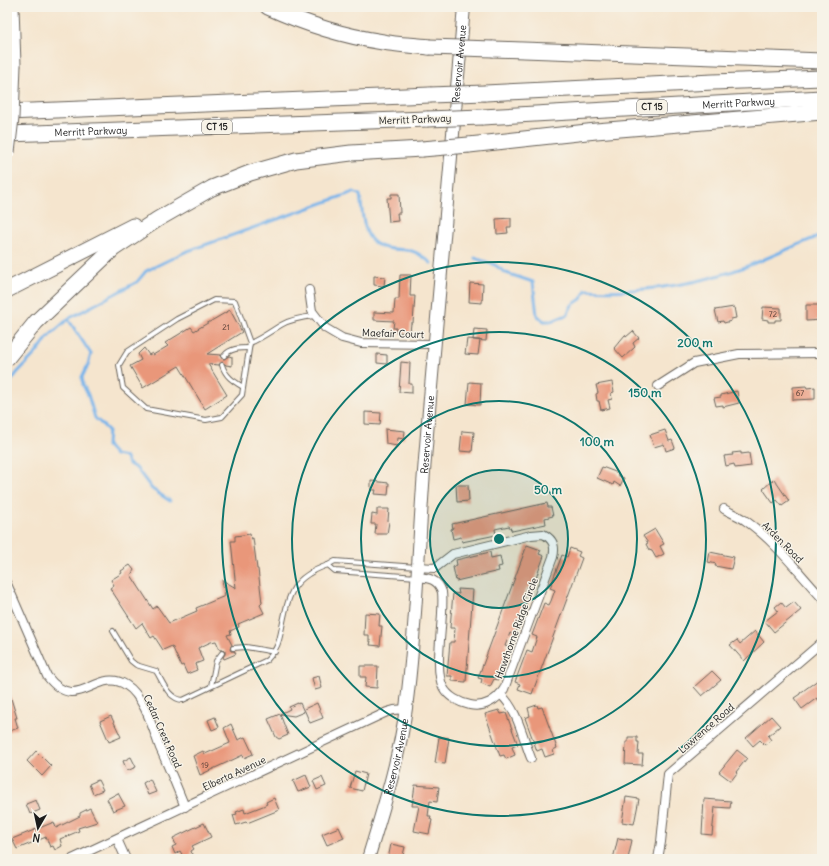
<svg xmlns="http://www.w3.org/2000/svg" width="829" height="866" font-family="Delius,sans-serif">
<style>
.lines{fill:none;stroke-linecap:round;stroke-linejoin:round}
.stream{stroke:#78b4ea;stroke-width:3}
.building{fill:#e9977a}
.service-casing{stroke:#68625a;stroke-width:6}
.minor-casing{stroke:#68625a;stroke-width:10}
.secondary-casing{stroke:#68625a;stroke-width:14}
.motorway-casing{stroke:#68625a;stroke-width:17}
.service{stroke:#fff;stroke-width:4}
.minor{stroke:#fff;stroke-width:8}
.secondary{stroke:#fff;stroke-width:12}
.motorway{stroke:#fff;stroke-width:15}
.motorway-bridge-casing{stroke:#68625a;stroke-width:17;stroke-linecap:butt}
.motorway-bridge{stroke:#fff;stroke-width:15}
.ring{fill:none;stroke:#0f766e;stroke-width:2}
.labels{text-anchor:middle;stroke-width:3;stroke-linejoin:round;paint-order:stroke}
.number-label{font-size:8px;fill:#4f3b34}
.shield{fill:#f7f3e8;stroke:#5e5c59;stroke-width:1}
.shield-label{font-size:9px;font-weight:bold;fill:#1c1c1c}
.street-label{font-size:10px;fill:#1c1c1c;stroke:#f7f3e8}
.centre{fill:#0f766e;stroke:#f7f3e8;stroke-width:2}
.ring-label{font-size:12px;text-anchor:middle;font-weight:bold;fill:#0f766e;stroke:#f7f3e8;stroke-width:3;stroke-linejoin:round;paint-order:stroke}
</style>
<rect width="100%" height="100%" fill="#f7f3e8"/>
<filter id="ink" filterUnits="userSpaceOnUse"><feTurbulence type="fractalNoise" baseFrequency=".025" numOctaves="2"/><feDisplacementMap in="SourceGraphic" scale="8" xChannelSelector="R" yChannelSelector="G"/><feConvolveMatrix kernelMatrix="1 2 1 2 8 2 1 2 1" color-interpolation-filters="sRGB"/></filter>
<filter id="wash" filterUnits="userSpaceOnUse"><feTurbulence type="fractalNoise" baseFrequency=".012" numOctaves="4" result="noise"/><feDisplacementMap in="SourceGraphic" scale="16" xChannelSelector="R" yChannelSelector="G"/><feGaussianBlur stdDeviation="0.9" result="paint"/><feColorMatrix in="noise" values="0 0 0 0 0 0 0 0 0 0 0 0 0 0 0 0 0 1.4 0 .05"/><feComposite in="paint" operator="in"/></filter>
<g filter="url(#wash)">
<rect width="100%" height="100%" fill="#f5e5ce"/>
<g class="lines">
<g class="stream">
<path d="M475,258L495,265L506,273L533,282L537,315L544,321H552L567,315L572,305L581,299L586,290C639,293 695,285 745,267C771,257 796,245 822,235"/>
<polyline points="68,319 91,354 88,365 82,377 83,385 88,395 95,418 108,430 107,446 115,455 125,457 129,464 137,469 152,489 170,501"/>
<path d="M7,387L17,373L37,352L49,336L68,319L137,282L146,271L185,252L354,192L360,195C362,208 362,223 368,235C377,252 397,248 412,251C419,253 425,258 431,263"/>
</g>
</g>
<g id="blocks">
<g class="building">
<polygon points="391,194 399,194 400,213 397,213 398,221 389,222 387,198 391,198"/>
<polygon points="511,218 511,227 507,227 508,233 497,234 496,219"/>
<polygon points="400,275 411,275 410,296 415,296 413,323 411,323 410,333 395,332 396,328 393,328 394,321 374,320 374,312 394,313 395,299 399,299"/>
<polygon points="374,276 385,277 384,286 374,285"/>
<polygon points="470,283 483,284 482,303 469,302"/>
<polygon points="806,305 822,305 822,320 806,321"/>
<polygon points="734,307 736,318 731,319 731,321 724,323 723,321 718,322 715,310"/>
<polygon points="763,307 781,308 781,320 775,320 775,322 768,322 768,320 762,319"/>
<polygon points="230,310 242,332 207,354 221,355 221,358 224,359 229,356 232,357 232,366 226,365 222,362 219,365 208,364 227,395 205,409 179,366 143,388 130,366 141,360 138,354 144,348 149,355 152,353 153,355 168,346 165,343 191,327 194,331"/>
<polygon points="474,329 487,330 486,341 473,340"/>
<polygon points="633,331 639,338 633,343 635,347 623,358 614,348 625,335 626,337"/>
<polygon points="467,339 480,340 478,355 465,354"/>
<polygon points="377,354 387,355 387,364 377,363"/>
<polygon points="401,362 410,363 409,384 412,384 412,393 399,392"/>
<polygon points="469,382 481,383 480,405 467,404"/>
<polygon points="612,382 614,392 611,393 612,399 608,400 610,408 601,410 599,401 597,401 596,394 598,393 596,385"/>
<polygon points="806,386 807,388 815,387 815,399 793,400 793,387"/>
<polygon points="737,391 739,403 723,407 723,405 716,406 714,398 721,397 721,395"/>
<polygon points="365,412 381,413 380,425 365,424"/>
<polygon points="385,429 405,431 404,439 398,438 397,446 386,444"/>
<polygon points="665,430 669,441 672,440 675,448 666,451 664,444 654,447 650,435"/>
<polygon points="462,431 474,432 472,452 460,451"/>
<polygon points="741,452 741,454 749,453 751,466 735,468 734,464 726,466 724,456 733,455 732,453"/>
<polygon points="602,467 618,473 617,475 624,478 620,486 614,482 613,485 597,478"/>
<polygon points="774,479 789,501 782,506 777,500 773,503 763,489"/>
<polygon points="371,481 389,483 388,495 375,494 376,490 371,490"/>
<polygon points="456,485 468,485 469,501 457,502"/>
<polygon points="547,503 548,507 551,507 553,516 545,518 546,524 512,531 509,526 495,529 496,535 462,542 461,537 453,539 451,529 453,528 452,524"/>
<polygon points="377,509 389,509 388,521 389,522 387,534 375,534 376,524 371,524 372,514 377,515"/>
<polygon points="655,529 664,544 660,546 664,554 656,558 652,551 649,550 646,544 648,543 643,536"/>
<polygon points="250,534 251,539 253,538 257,569 258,569 262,603 260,605 264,613 238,624 239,627 230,631 231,634 227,635 232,645 230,649 231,651 234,651 236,654 224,659 223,657 225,654 225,651 223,650 220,650 216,641 211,642 198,648 203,661 195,664 197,670 187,674 183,665 181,666 172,646 163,650 154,636 151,638 142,623 136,628 110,588 114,585 111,580 122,573 121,571 130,565 134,570 131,575 153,609 157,606 169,623 197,611 196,608 225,596 222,580 236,588 231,541 235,541 235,536"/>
<polygon points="527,545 541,550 539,554 544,556 532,589 527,587 523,601 527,602 515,635 510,633 505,646 510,648 498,680 494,679 490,687 481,683 482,679 478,678"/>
<polygon points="570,548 580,552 578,556 582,558 532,694 518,689 520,684 515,682 527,650 532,652 537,637 532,635 544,603 549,605 551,601 555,590 550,588 562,555 567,557"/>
<polygon points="490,552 491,558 500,556 502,566 498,567 499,571 456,581 453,567 457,565 456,560"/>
<polygon points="710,552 734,557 731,569 715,566 716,564 708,562"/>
<polygon points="458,589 473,590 466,682 452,681 452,676 447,676 450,642 454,642 455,628 450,628 453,593 459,594"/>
<polygon points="781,602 786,608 794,602 801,610 774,632 765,621 778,611 775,607"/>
<polygon points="365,613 380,614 379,626 382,626 380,646 370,645 371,641 369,641 369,635 364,635"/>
<polygon points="755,631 764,642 744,661 730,645 737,640 740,644"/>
<polygon points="360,666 378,666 377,688 365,687 366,677 360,677"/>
<polygon points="712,671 721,680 702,696 694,687"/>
<polygon points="319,676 322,688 315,690 312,678"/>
<polygon points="822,677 822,705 817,698 802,709 794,698 800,694 800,693"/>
<polygon points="7,692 9,692 17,718 15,718 18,728 7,732"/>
<polygon points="298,703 298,704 300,703 304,712 294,716 280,714 290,709 289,707"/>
<polygon points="317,703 323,718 310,723 304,709"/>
<polygon points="537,705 538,708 542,707 557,748 553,750 554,754 545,757 542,749 537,751 525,718 530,716 528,708"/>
<polygon points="499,710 501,714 506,713 518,745 512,747 515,755 506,759 504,755 500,756 485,714"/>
<polygon points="280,714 288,735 279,739 276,737 268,719"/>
<polygon points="111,716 121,737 109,742 100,721"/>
<polygon points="771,716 780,726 768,736 771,740 765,745 760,740 753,746 746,738"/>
<polygon points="215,717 219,727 212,730 208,720"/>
<polygon points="231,724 238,740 245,737 253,754 244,758 243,755 200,775 193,756 203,751 205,754 230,743 224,728"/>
<polygon points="439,737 449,738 445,764 435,763"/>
<polygon points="628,737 637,737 637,742 639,742 638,754 643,754 642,765 625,764 626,742 628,742"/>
<polygon points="737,750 747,758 736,772 737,773 731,781 719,772"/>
<polygon points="36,751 51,766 42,776 27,761"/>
<polygon points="131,757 136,767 127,771 123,761"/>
<polygon points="355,771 366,774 362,791 350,788"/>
<polygon points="306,775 311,787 298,792 293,781"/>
<polygon points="322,777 326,786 317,790 313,781"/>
<polygon points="150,779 156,792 148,795 143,783"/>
<polygon points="98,780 103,790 93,794 89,784"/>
<polygon points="415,785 439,787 437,802 430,801 428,816 431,816 430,819 432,820 429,834 414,831 419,806 412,806"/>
<polygon points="118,793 125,806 113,811 107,799"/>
<polygon points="626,797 639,799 634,824 622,822"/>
<polygon points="274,798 279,810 247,823 246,822 236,825 233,815 237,814 236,812 244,809 245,813 263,806 267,804 266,802"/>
<polygon points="704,799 731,801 730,808 715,807 712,835 702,834"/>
<polygon points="36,800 40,810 30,814 26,804"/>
<polygon points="90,808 97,822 78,828 79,831 60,839 62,846 55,850 53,846 50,847 46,837 17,849 12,839 54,822 56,828 80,816 80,813"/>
<polygon points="204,823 211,837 192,846 194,849 191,851 192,854 184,858 180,851 175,854 172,847 176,845 173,838"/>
<polygon points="339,827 344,838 327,845 322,834"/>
<polygon points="618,838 632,840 628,859 613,859"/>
<polygon points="391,844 405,847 402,859 388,859"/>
</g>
</g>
</g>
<g filter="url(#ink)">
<use href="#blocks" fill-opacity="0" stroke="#68625a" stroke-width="1"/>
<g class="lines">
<g class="service-casing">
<g id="service">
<polygon points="214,300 235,301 250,343 242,395 222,417 206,420 146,409 123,388 119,365 127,352 177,319"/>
<path d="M250,343C262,338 271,331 281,325C291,319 304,317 315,316"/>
<path d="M224,356C230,348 240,348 249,348"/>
<path d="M222,365C226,377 233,381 243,387"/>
<polyline points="417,577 335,571 328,565 335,561 417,567"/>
<path d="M113,631L131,661L136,665L156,671C163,682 168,699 183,700L267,660C278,648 279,642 282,627C289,592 293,577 328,565"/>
<polyline points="233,648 246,647 275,652"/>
<polyline points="211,686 216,661 222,653"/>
</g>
</g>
<g class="minor-casing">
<g id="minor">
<polyline points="309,290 312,311 325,328 342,338 361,343 434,344"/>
<polyline points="658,386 694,363 739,354 822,353"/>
<path d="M724,509C731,513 739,516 746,521C775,541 798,572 822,598"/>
<path d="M417,577C429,578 438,579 442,592C445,617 433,667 443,687C448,697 460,703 470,705C484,708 497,700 504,689L553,557C556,546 553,539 543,534L531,535L453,554L435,568L417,567"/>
<path d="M7,584L47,676C78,716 96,666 126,685C144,696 153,729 160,748C169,768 177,787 185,807"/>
<path d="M500,694C517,708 523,738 531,758"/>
<polyline points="117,839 126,859"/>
<polyline points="72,859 387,712 394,710 406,709"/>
<polyline points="658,859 661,842 668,774 822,642"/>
</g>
</g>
<g class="secondary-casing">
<g id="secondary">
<path id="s1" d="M368,859C383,809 399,760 406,708C417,626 418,542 425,459C437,308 450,157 464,7"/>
</g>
</g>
<g class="motorway-casing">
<g id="motorway">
<polyline points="11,7 13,65"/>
<path d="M268,7C305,24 343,36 383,42C398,45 413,45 429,47"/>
<polyline points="493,49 822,61"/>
<polyline points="485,93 713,82 822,78"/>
<polyline points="7,112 430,95"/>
<path id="s2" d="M482,117L822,98"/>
<path id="s3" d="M7,134L427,119"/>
<polyline points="469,145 596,131 822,112"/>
<polyline points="7,290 133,226"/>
<polyline points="7,358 36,322 113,249 158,219 212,188 250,173 296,160 351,153 422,149"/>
</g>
</g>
<use href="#service" class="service"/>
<use href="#minor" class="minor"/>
<use href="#secondary" class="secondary"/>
<use href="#motorway" class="motorway"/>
<g class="motorway-bridge-casing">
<g id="motorway-bridge">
<polyline points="429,47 493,49"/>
<polyline points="430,95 485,93"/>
<polyline points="427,119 482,117"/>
<polyline points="422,149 469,145"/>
<polyline points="7,152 11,118 13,65"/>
</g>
</g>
<use href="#motorway-bridge" class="motorway-bridge"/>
</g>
</g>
<circle cx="499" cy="539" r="69" fill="#0f766e" fill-opacity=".12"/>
<g class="ring">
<circle cx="499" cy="539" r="69"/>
<circle cx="499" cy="539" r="138"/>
<circle cx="499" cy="539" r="207"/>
<circle cx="499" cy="539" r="277"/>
</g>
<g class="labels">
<g class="number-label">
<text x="773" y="317">72</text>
<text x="226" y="330">21</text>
<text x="800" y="396">67</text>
<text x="205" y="768">19</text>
</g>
<g class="shield">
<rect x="637" y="100" width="30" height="14" rx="3"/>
<rect x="202" y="120" width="30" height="14" rx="3"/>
</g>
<g class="shield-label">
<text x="652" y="110">CT 15</text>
<text x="217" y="130">CT 15</text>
</g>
<g class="street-label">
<text dy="4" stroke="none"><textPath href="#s1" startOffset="802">Reservoir Avenue</textPath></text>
<text dy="4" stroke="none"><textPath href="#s2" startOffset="257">Merritt Parkway</textPath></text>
<text transform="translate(415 119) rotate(-2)" y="4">Merritt Parkway</text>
<text dy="4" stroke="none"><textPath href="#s3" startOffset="84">Merritt Parkway</textPath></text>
<text transform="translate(393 333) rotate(2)" y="4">Maefair Court</text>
<text dy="4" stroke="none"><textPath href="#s1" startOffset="430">Reservoir Avenue</textPath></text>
<text transform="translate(783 542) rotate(45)" y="4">Arden Road</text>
<text transform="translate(516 628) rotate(-70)" y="4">Hawthorne Ridge Circle</text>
<text transform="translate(706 728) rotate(-41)" y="4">Lawrence Road</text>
<text transform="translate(163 731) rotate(66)" y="4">Cedar Crest Road</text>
<text dy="4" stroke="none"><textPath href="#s1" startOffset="106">Reservoir Avenue</textPath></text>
<text transform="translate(234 773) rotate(-25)" y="4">Elberta Avenue</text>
</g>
</g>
<circle cx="499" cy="539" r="6" class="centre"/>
<g class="ring-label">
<text x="695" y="347">200 m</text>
<text x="645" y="397">150 m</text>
<text x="597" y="446">100 m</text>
<text x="548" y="494">50 m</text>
</g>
<rect width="829" height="866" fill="none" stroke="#f7f3e8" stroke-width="24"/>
<g transform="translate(38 828) rotate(189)" stroke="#f7f3e8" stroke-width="3" paint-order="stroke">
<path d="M0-3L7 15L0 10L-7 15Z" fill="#1c1c1c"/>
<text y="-6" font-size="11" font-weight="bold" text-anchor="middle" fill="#1c1c1c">N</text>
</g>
</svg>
